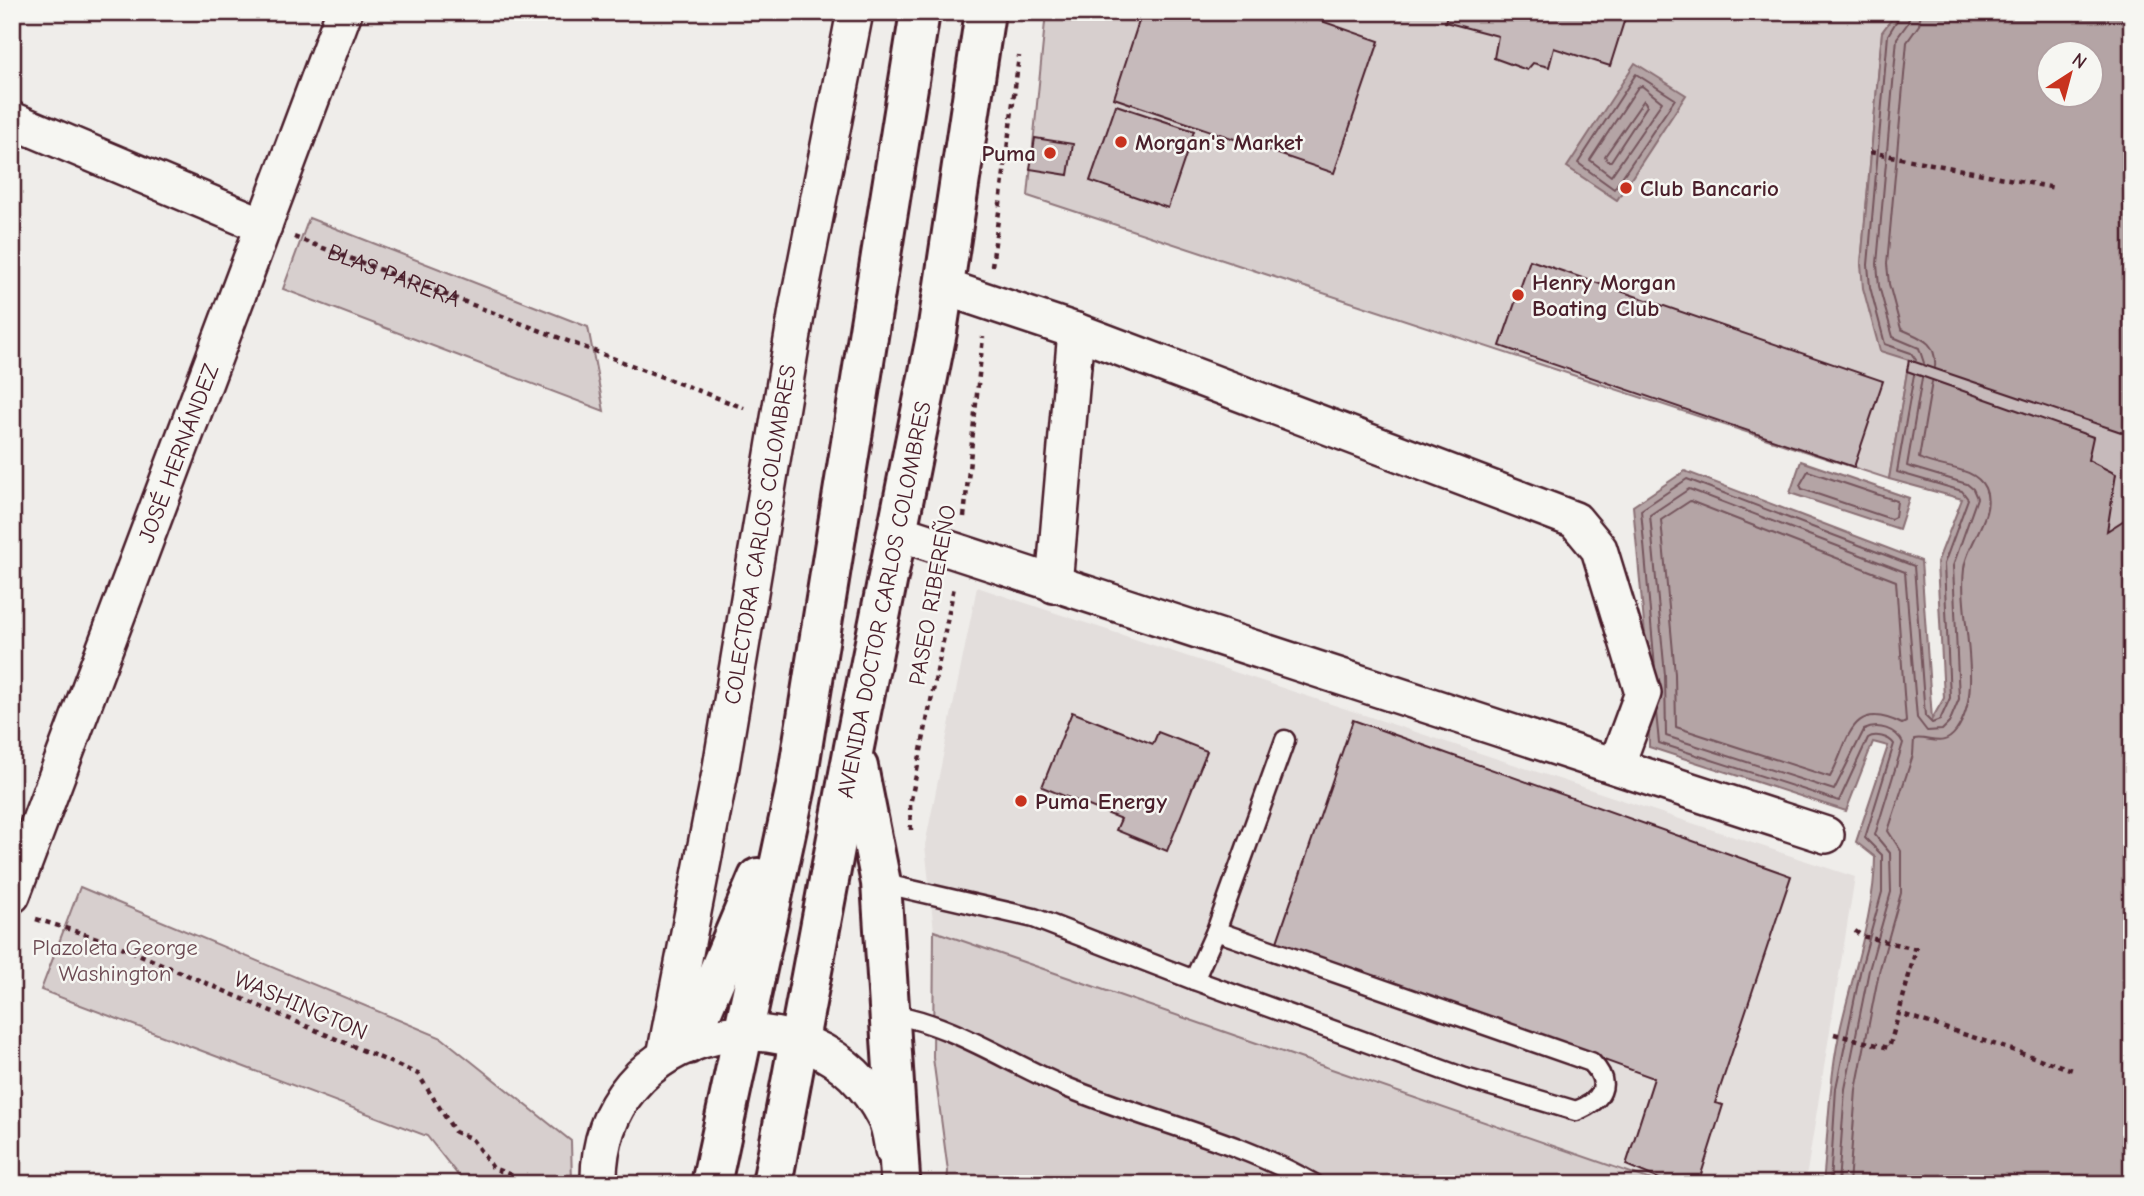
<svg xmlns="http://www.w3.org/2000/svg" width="2144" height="1196" font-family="'Comic Neue',sans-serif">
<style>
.built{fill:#e3dedc}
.green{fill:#d7cfce;stroke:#90777c;stroke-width:2}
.water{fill:#b4a4a5;stroke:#8a6f74;stroke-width:2;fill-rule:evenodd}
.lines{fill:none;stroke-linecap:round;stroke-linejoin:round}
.shore{stroke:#74545c;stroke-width:2}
.building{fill:#c6babb;stroke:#4a1f2b;stroke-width:2}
.service-casing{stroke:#4a1f2b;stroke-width:23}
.minor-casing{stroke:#4a1f2b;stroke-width:40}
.secondary-casing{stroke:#4a1f2b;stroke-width:44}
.path{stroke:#4a1f2b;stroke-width:4.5;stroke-dasharray:5 5;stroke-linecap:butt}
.service{stroke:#f6f6f2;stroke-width:18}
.minor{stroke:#f6f6f2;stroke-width:35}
.secondary{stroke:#f6f6f2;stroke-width:38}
.poi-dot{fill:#c8321e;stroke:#f6f6f2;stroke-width:2.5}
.labels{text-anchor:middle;stroke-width:5;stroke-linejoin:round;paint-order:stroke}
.poi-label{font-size:23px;font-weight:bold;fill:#4a1f2b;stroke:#f6f6f2;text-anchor:start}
.street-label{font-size:23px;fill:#4a1f2b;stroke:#f6f6f2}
.park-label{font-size:23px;fill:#6d4b54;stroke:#f6f6f2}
</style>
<rect width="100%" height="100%" fill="#efedea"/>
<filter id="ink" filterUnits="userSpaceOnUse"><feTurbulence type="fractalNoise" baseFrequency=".0143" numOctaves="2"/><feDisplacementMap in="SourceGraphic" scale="14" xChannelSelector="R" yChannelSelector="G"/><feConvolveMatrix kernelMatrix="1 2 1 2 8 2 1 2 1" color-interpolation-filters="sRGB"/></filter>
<g filter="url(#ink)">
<polygon class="built" points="977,587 1855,877 1805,1184 1663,1184 934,931 925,845"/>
<g class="green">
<polygon points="1046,12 1897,12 1882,32 1861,264 1870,313 1909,360 1889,479 1028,196"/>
<polygon points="309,218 588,327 604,411 283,289"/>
<polygon points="80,887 442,1038 571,1141 572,1184 465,1184 427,1136 41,990"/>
<polygon points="934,931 1663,1184 947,1184 948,1171 933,1058"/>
</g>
<g class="water">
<path d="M1897,12H2132V1184H1823C1828,1134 1829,1084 1839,1035C1851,978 1875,913 1875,857L1856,842L1888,746L1873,742L1846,811L1649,747V677L1633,506L1685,471L1921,561L1932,719L1944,698L1937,563L1962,499L1889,479L1909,360L1880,351L1863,288L1861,264L1882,32ZM2050,52H2092V94H2050Z"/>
<polygon points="1635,63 1686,95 1617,200 1567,167"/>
<polygon points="1801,461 1909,498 1899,529 1790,493"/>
</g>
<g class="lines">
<g class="shore">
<polyline points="1902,12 1888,35 1868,265 1870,287 1885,344 1911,353 1916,360"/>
<polyline points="1910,12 1908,23 1897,38 1877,264 1879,286 1893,337 1919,348 1924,363"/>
<path d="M1921,12L1919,25L1907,42L1887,264L1889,284L1901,329C1920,338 1937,341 1935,367"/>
<polygon points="1636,74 1675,99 1614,189 1578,163"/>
<polygon points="1642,86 1662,102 1611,176 1590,160 1638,87"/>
<polygon points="1644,100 1647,106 1611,161 1607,161 1605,156"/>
<polygon points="1808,471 1897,501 1895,517 1891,519 1802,489 1800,485"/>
<path d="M1690,501L1896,581L1906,722L1902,724C1848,697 1849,744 1830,777L1676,727L1675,674L1661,520Z"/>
<polyline points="1655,668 1641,510 1687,479 1914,566 1925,716 1932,723 1940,720 1950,698 1944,564 1968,499 1962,491 1897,472 1914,375"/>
<path d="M1656,712L1659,743L1839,801L1868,738C1875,733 1889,737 1894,744L1865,838L1882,855V892L1861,968L1836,1088L1830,1184"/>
<path d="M1838,1184L1845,1089L1869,970L1891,892L1890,853L1875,835L1903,743C1896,729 1878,723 1864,730L1834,790L1666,736L1665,675L1650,515L1689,489L1905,572L1917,718L1927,731L1942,730L1949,723L1959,699L1953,566L1977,498L1973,489L1967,484L1907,466L1922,378"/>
<path d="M1849,1184L1856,1090L1879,972L1901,893V851L1888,831L1913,755L1914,739C1929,736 1943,749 1956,731C1986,689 1958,617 1964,569C1966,544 1997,514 1985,488C1974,465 1938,469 1919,458L1932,382"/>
</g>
</g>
<g class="building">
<polygon points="1142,12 1296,12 1379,41 1334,173 1114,98"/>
<polygon points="1448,12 1627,12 1610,66 1554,48 1549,67 1533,63 1527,70 1494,58 1498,36 1445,22"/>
<polygon points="1116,105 1194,131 1168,208 1090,181"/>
<polygon points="1035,138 1073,144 1068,175 1030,169"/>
<polygon points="1530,260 1883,381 1854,467 1500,346"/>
<polygon points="1909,360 2127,434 2132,429 2132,515 2107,531 2116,474 2088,460 2093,437 1907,371"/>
<polygon points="1072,712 1153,744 1158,732 1207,751 1167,851 1116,830 1121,819 1042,787"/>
<polygon points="1353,720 1791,876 1715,1103 1723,1105 1698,1184 1671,1184 1626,1165 1654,1078 1277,942"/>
<polygon points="1402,1174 1429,1184 1399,1184"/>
</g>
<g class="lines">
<g class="service-casing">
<g id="service">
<path d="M881,883L1034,918L1194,980L1465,1078L1576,1111C1602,1101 1613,1084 1591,1062L1216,931"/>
<polyline points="1194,980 1216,931 1285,740"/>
<path d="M890,1014C954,1024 1008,1063 1066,1087C1148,1121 1237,1139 1314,1184"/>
</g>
</g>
<g class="minor-casing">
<g id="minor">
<polyline points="12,120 264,226"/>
<polyline points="944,287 1076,331 1575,520 1599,549 1643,693 1616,766"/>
<polyline points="897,532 1826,835"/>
<polyline points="1054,585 1076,331"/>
<path id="s2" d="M12,895L344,12"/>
<path id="s3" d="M665,1056L720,773L798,304L855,12"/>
<path d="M599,1184C595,1022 814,976 885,1118C890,1127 891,1140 893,1150"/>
</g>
</g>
<g class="secondary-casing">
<g id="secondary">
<polyline points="858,767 881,883 900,1177"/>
<polyline points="688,1044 758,878"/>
<polyline points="711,1184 796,786 920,12"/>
<path id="s4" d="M772,1184L854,747L937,332L985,12"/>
</g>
</g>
<g class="path">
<polyline points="1870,152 2055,188"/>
<path id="s1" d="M294,237L744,408"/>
<polyline points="992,266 1019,56"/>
<polyline points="964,517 983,337"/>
<polyline points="911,830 910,805 954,587"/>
<polyline points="36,919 110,942 418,1074 455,1132 471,1138 493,1168 511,1175 518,1184"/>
<polyline points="1855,931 1862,936 1916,949 1899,1013"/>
<polyline points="1834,1034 1889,1048 1899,1013 2076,1071"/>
</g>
<use href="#service" class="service"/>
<use href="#minor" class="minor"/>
<use href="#secondary" class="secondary"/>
</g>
</g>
<g class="poi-dot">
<circle cx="1121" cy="142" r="7"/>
<circle cx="1050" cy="153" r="7"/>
<circle cx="1626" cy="188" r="7"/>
<circle cx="1518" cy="295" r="7"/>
<circle cx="1021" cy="801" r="7"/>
</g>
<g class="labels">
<g class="poi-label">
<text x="1135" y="150">Morgan's Market</text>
<text x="1036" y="161" text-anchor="end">Puma</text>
<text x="1640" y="196">Club Bancario</text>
<text x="1532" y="290">Henry Morgan<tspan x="1532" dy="26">Boating Club</tspan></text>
<text x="1035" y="809">Puma Energy</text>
</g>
<g class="street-label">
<text dy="8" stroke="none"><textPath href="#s1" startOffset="107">BLAS PARERA</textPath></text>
<text dy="8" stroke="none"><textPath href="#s2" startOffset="472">JOSÉ HERNÁNDEZ</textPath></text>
<text dy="8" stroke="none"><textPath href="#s3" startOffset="530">COLECTORA CARLOS COLOMBRES</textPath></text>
<text transform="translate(932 595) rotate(-80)" y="8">PASEO RIBEREÑO</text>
<text dy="8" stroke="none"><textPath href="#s4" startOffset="595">AVENIDA DOCTOR CARLOS COLOMBRES</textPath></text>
<text transform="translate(301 1005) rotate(23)" y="8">WASHINGTON</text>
</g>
<g class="park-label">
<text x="115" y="955">Plazoleta George<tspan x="115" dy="26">Washington</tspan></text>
</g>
</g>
<rect width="2144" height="1196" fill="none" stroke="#f6f6f2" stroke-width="42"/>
<rect x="21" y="21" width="2102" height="1154" fill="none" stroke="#4a1f2b" stroke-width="2.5" filter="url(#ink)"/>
<g transform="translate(2070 74) rotate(36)"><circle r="33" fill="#f6f6f2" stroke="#b1a0a2" stroke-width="2"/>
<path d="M0-5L12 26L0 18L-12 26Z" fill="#c8321e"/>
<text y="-10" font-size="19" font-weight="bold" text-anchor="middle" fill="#4a1f2b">N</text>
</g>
</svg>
